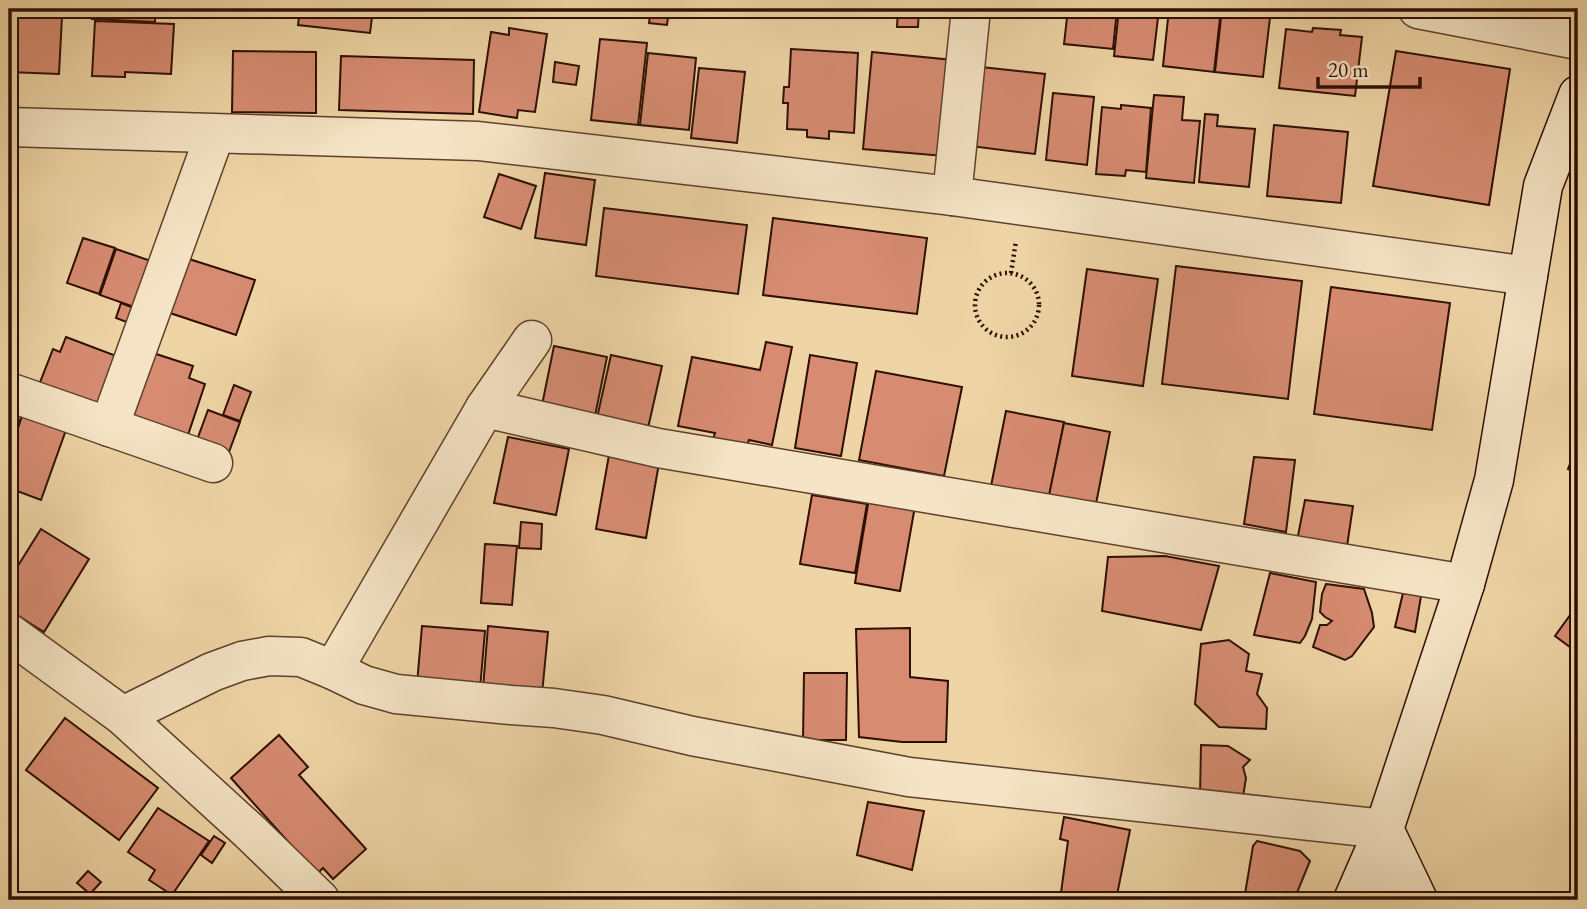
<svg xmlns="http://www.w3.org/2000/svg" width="1587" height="909" font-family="'EB Garamond',serif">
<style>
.building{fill:#d78c72;stroke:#2e0f03;stroke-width:2}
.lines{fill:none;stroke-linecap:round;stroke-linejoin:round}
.street-casing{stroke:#5e402c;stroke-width:41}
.secondary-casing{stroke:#2e0f03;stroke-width:41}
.path{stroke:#2e0f03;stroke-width:4.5;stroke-dasharray:2 3.5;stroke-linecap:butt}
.street{stroke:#f5e4c5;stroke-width:38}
.secondary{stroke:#f5e4c5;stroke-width:38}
</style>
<rect width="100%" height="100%" fill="#efd5a6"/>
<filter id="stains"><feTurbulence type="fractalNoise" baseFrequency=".00286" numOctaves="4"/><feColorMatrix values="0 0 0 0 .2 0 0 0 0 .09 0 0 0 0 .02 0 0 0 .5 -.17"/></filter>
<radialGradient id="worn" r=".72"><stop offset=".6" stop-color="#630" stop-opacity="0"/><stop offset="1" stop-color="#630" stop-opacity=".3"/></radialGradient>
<g class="building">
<polygon points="9,9 63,9 62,14 9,11"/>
<polygon points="92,9 155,9 155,22 92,19"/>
<polygon points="238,9 285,9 285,12"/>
<polygon points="300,9 373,9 370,33 298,25"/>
<polygon points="442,9 492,9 492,17 442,13"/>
<polygon points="651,9 669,10 667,25 649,23"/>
<polygon points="898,9 919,9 918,27 897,27"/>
<polygon points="1068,9 1117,9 1113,49 1064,44"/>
<polygon points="1119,9 1159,9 1153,60 1114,56"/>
<polygon points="1169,9 1221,9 1214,72 1163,66"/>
<polygon points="1222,9 1271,9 1263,77 1215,72"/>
<polygon points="1521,9 1553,9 1551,17"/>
<polygon points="9,14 62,16 59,74 9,72"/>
<polygon points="95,21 174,24 171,74 125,72 125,77 92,76"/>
<polygon points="509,28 547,34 535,112 518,110 517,118 479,112 491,32 509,35"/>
<polygon points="1313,28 1341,30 1340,35 1362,37 1355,96 1279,88 1286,29 1312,32"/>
<polygon points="600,39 647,43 638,125 591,120"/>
<polygon points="791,49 858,53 854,133 829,131 829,139 807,137 807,130 787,129 788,103 783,103 784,87 789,87"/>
<polygon points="233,51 316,52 316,113 232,112"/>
<polygon points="1396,51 1510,69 1489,205 1373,186"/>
<polygon points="872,52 953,60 944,156 863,149"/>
<polygon points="648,53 696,58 689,130 640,125"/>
<polygon points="341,56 474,60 473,114 339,110"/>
<polygon points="555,62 579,66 576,85 553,82"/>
<polygon points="972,66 1045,74 1035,154 962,145"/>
<polygon points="699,68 745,72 737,143 691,138"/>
<polygon points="1053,93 1094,97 1087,165 1046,160"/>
<polygon points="1154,95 1184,97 1182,120 1200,121 1194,183 1146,178"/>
<polygon points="1121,105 1151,108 1146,172 1126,170 1125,176 1096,174 1102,107 1121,109"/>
<polygon points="1205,114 1218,115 1217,126 1255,129 1249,187 1199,182"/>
<polygon points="1274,125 1348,132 1341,203 1267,196"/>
<polygon points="545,173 595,180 586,245 535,238"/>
<polygon points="499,174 536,186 521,229 484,217"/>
<polygon points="604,208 747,225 738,294 596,276"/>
<polygon points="773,218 927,238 917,314 763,295"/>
<polygon points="83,238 115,248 99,294 67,283"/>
<polygon points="116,249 151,261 134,307 100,295"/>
<polygon points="189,259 255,280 236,335 170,313"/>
<polygon points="1176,266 1302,281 1288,399 1162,384"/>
<polygon points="1087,269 1158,279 1143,386 1072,376"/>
<polygon points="1331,287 1450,303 1432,430 1314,414"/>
<polygon points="121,303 134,308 129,323 116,318"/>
<polygon points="66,337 119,357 100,408 39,385 53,349 60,352"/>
<polygon points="766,342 792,347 772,445 749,440 747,445 713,439 715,433 678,426 692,357 760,370"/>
<polygon points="554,346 607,357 595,416 542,405"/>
<polygon points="153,353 193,366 189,378 205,384 186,441 130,422"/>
<polygon points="611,355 662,366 648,428 597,418"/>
<polygon points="810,355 857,363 841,456 795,448"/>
<polygon points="876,371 962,387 944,476 859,460"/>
<polygon points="234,385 251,392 240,421 223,415"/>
<polygon points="208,410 240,422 229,452 197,440"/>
<polygon points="9,411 22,415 9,453"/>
<polygon points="1006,411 1064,422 1048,503 990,491"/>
<polygon points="22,416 66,430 41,500 9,488 9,455"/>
<polygon points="1064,423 1110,432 1095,509 1048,500"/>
<polygon points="508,437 569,449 556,515 494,503"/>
<polygon points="1578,443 1578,474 1568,469"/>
<polygon points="609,455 659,463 646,538 596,529"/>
<polygon points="1254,457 1295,460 1286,532 1244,524"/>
<polygon points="812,495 867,504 855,573 800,564"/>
<polygon points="869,498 915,506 900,591 855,583"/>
<polygon points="1305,500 1353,506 1346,553 1296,546"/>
<polygon points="521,522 542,524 541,549 519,548"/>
<polygon points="41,529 89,559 44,632 9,610 9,580"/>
<polygon points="485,544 517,546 512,605 481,603"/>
<polygon points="1165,556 1219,566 1201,630 1102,611 1108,557"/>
<polygon points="1270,573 1316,582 1312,619 1305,636 1300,643 1254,635"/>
<polygon points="1326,584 1364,589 1372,613 1374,627 1352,656 1345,660 1313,647 1320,625 1327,625 1332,621 1325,617 1320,612 1322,594"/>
<polygon points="1403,593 1421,596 1415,632 1395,627"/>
<polygon points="1578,604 1578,653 1555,636"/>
<polygon points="422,626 485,631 480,689 417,684"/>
<polygon points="488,626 548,632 542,694 483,689"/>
<polygon points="910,628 910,677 948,681 946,742 902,742 859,737 856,629"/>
<polygon points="1229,640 1249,654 1246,671 1262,674 1257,694 1267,708 1266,729 1219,727 1195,704 1201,644"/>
<polygon points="804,673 847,673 846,740 803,740"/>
<polygon points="65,718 158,788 119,840 26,770"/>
<polygon points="279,735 308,767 299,775 366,849 333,879 323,868 317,874 231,778"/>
<polygon points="1201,745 1228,746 1250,760 1243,767 1246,778 1242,803 1200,797"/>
<polygon points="868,802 924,811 912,870 857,855"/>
<polygon points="158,808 209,841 172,895 149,880 155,870 128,852"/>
<polygon points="1064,817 1130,830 1116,900 1060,900 1068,841 1060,839"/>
<polygon points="214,836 225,843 212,863 201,855"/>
<polygon points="1257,841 1300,851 1310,861 1294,900 1244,900 1253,846"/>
<polygon points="88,871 101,882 90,894 77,883"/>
</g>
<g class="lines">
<g class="street-casing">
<g id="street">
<polyline points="1418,9 1578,40"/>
<polyline points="9,127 478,141 952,196 1528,276"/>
<polyline points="952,196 971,9"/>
<polyline points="9,392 213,463"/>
<polyline points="485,408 658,448 1465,584"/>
<polyline points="109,427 215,134"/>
<polyline points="9,633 123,716 249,831 320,900"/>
<polyline points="333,670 485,408 532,340"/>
<polyline points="123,716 212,672 242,661 269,656 301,657 333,670 364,685 396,694 511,705 554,708 603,715 692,736 909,777 1384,829"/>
</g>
</g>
<g class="secondary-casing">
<g id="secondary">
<polyline points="1353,900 1384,829 1373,900"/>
<polyline points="1418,900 1384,829 1465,584 1494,480 1543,186 1578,95"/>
</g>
</g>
<g class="path">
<polyline points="1011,273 1016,241"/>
<circle cx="1007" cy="305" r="32"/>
</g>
<use href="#street" class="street"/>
<use href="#secondary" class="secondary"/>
</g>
<rect width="1587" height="909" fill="none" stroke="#efd5a6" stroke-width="35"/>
<rect x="10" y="10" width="1566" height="888" fill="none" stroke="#2e0f03" stroke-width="3.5"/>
<rect x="18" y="18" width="1552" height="874" fill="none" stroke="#2e0f03" stroke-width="2"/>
<path d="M1318 77v10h102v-10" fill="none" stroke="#2e0f03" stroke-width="3.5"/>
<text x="1328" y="77" font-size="21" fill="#2e0f03" stroke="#f5e4c5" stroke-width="5" paint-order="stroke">20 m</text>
<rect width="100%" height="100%" filter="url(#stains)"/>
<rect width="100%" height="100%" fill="url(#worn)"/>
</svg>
